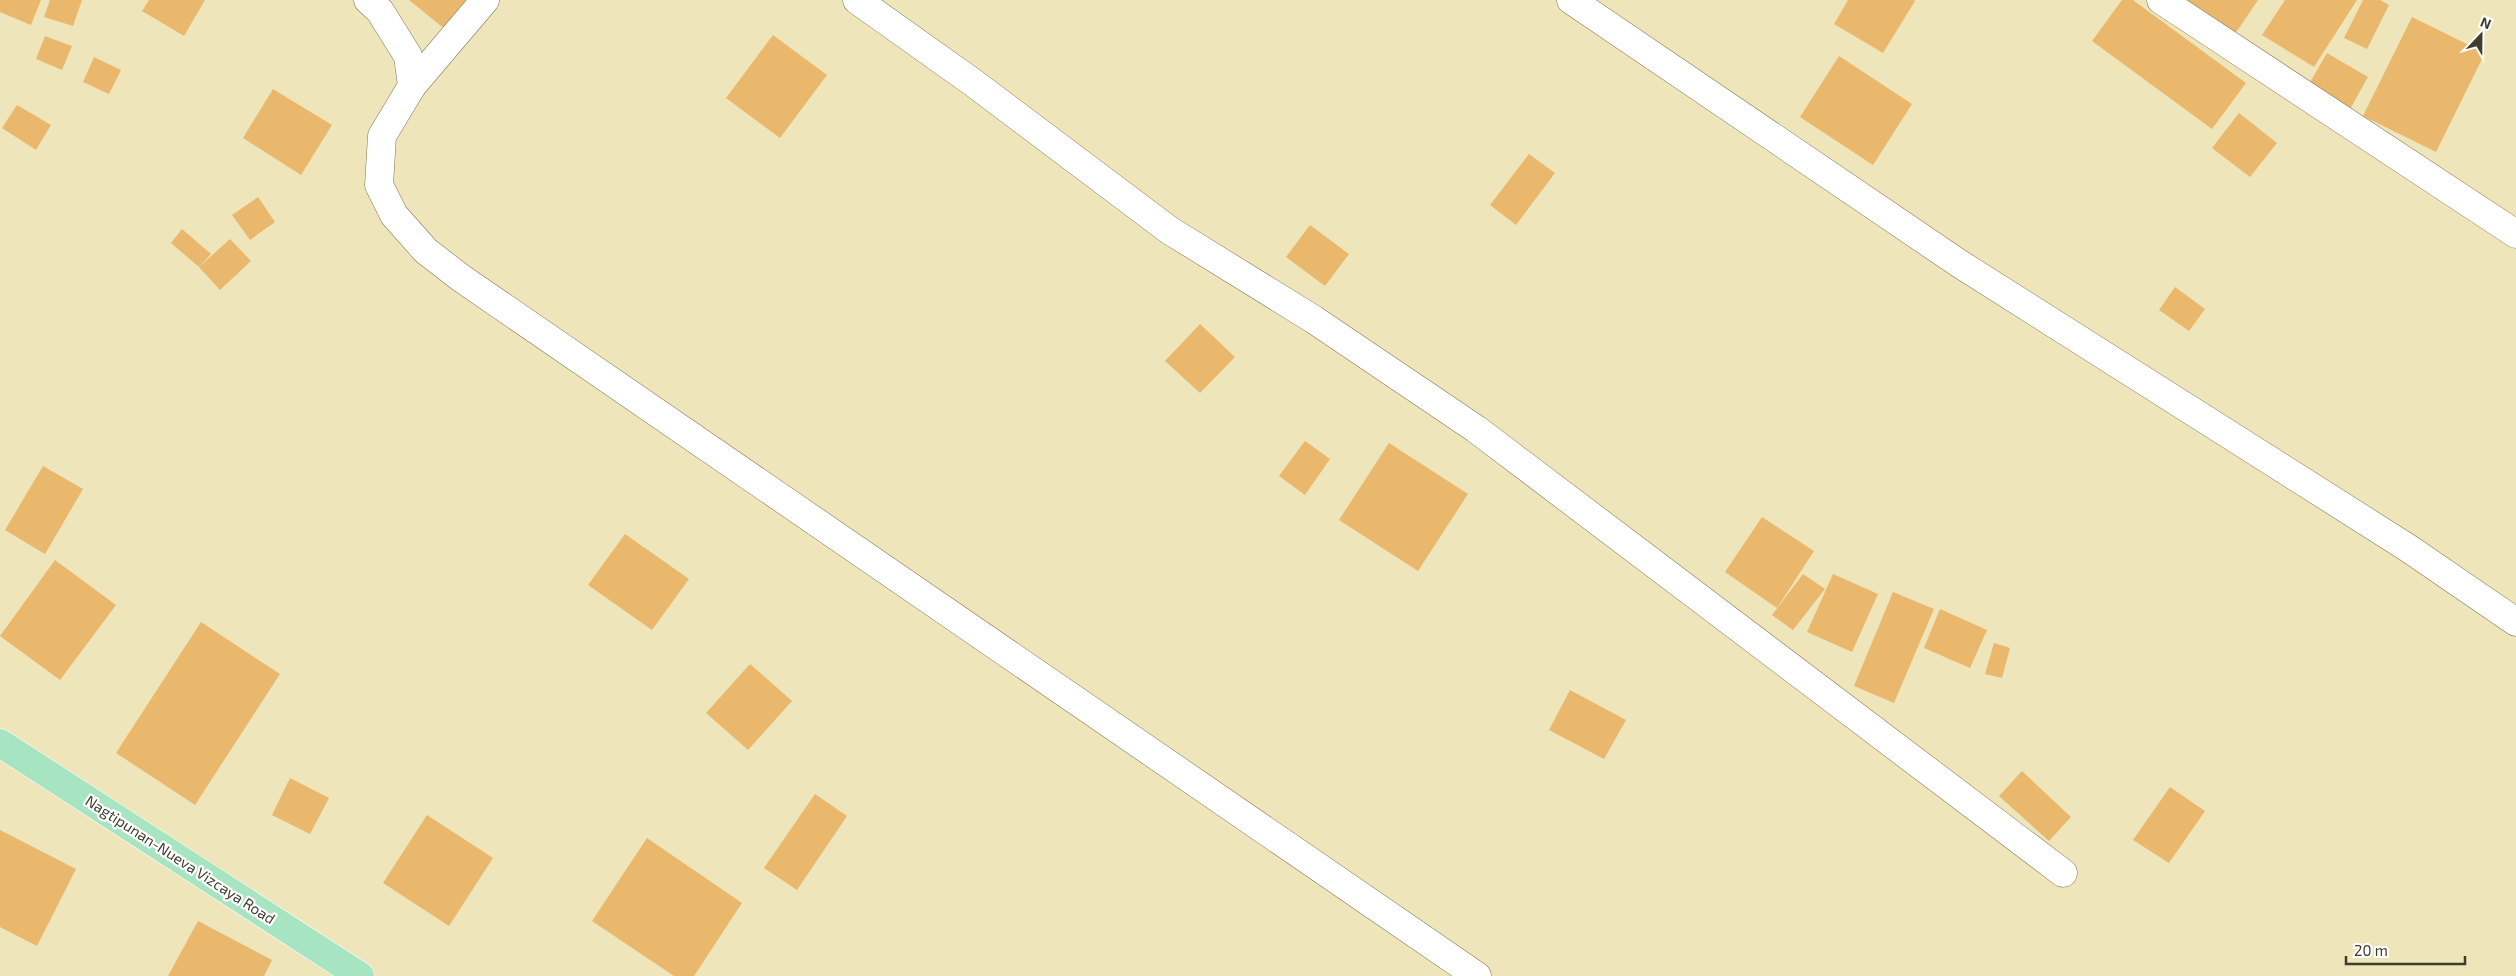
<svg xmlns="http://www.w3.org/2000/svg" width="2516" height="976" font-family="'Exo 2',sans-serif">
<style>
.building{fill:#e9b86d}
.lines{fill:none;stroke-linecap:round;stroke-linejoin:round}
.minor-casing{stroke:#817852;stroke-width:29}
.major-casing{stroke:#fff;stroke-width:29}
.minor{stroke:#fff;stroke-width:28}
.major{stroke:#a7e4c1;stroke-width:28}
.labels{text-anchor:middle;stroke-width:4.5;stroke-linejoin:round;paint-order:stroke}
.street-label{font-size:15px;fill:#413d2d;stroke:#fff}
</style>
<rect width="100%" height="100%" fill="#eee5bb"/>
<g class="building">
<polygon points="0,0 41,0 31,25 0,12"/>
<polygon points="50,0 82,0 73,26 44,17"/>
<polygon points="149,0 205,0 184,36 142,11"/>
<polygon points="409,0 470,0 446,30"/>
<polygon points="1848,0 1913,0 1915,1 1883,53 1834,24"/>
<polygon points="2122,0 2133,0 2246,83 2212,129 2092,41"/>
<polygon points="2186,0 2258,0 2235,34"/>
<polygon points="2285,0 2357,0 2314,67 2262,35"/>
<polygon points="2363,0 2380,0 2389,5 2367,49 2344,38"/>
<polygon points="2412,17 2485,53 2436,152 2363,116"/>
<polygon points="773,35 827,75 780,138 726,98"/>
<polygon points="45,36 72,46 62,70 36,59"/>
<polygon points="2327,53 2368,77 2350,109 2309,84"/>
<polygon points="1839,56 1912,104 1873,165 1800,117"/>
<polygon points="94,57 121,70 109,94 83,82"/>
<polygon points="273,89 332,125 301,175 243,138"/>
<polygon points="17,105 51,125 36,150 2,128"/>
<polygon points="2239,113 2277,143 2250,177 2212,148"/>
<polygon points="1529,154 1555,173 1516,225 1490,205"/>
<polygon points="258,197 275,222 250,240 232,215"/>
<polygon points="1310,225 1349,254 1325,286 1286,257"/>
<polygon points="182,229 211,254 199,267 171,243"/>
<polygon points="230,239 251,261 220,290 199,267"/>
<polygon points="2175,287 2205,309 2189,331 2159,310"/>
<polygon points="1200,324 1235,357 1200,393 1165,361"/>
<polygon points="1305,441 1330,459 1305,495 1279,476"/>
<polygon points="1389,443 1468,494 1418,571 1339,520"/>
<polygon points="43,466 83,489 45,554 5,530"/>
<polygon points="1762,517 1814,551 1777,608 1725,572"/>
<polygon points="625,534 689,579 652,630 588,585"/>
<polygon points="55,560 116,605 60,680 0,636"/>
<polygon points="1803,574 1825,589 1793,630 1772,615"/>
<polygon points="1833,574 1878,594 1852,652 1807,632"/>
<polygon points="1893,592 1934,609 1894,703 1854,686"/>
<polygon points="1940,609 1987,630 1970,668 1924,648"/>
<polygon points="201,622 280,674 195,805 116,753"/>
<polygon points="1994,643 2010,648 2002,678 1985,674"/>
<polygon points="750,664 792,701 748,750 706,713"/>
<polygon points="1570,690 1626,720 1604,759 1549,730"/>
<polygon points="2022,771 2071,817 2049,841 1999,796"/>
<polygon points="290,778 329,798 310,834 272,815"/>
<polygon points="2170,787 2205,811 2169,863 2133,840"/>
<polygon points="815,794 847,816 797,890 764,868"/>
<polygon points="427,815 493,858 449,926 383,883"/>
<polygon points="0,830 76,869 37,946 0,927"/>
<polygon points="647,838 742,903 694,976 674,976 592,921"/>
<polygon points="198,921 272,960 264,976 168,976"/>
</g>
<g class="lines">
<g class="minor-casing">
<g id="minor">
<polyline points="368,0 380,11 408,56 412,86 382,136 379,185 394,215 426,251 461,278 1477,976"/>
<polyline points="857,0 975,84 1169,230 1313,319 1476,429 2063,873"/>
<polyline points="1571,0 1960,264 2408,548 2516,622"/>
<polyline points="2161,0 2516,234"/>
<polyline points="412,86 485,0"/>
</g>
</g>
<g class="major-casing">
<polyline id="major" points="0,743 360,976"/>
</g>
<use href="#minor" class="minor"/>
<use href="#major" class="major"/>
</g>
<g class="labels">
<g class="street-label">
<text transform="translate(180 860) rotate(33)" y="5">Nagtipunan-Nueva Vizcaya Road</text>
</g>
</g>
<g transform="translate(2481 35) rotate(22)" stroke="#ffffff" stroke-width="4" paint-order="stroke">
<path d="M0-4L9 19L0 12L-9 19Z" fill="#413d2d"/>
<text y="-8" font-size="14" font-weight="bold" text-anchor="middle" fill="#413d2d">N</text>
</g>
<path d="M2346 956v8h119v-8" fill="none" stroke="#413d2d" stroke-width="2.5"/>
<text x="2354" y="956" font-size="15" fill="#413d2d" stroke="#ffffff" stroke-width="4" paint-order="stroke">20 m</text>
</svg>
